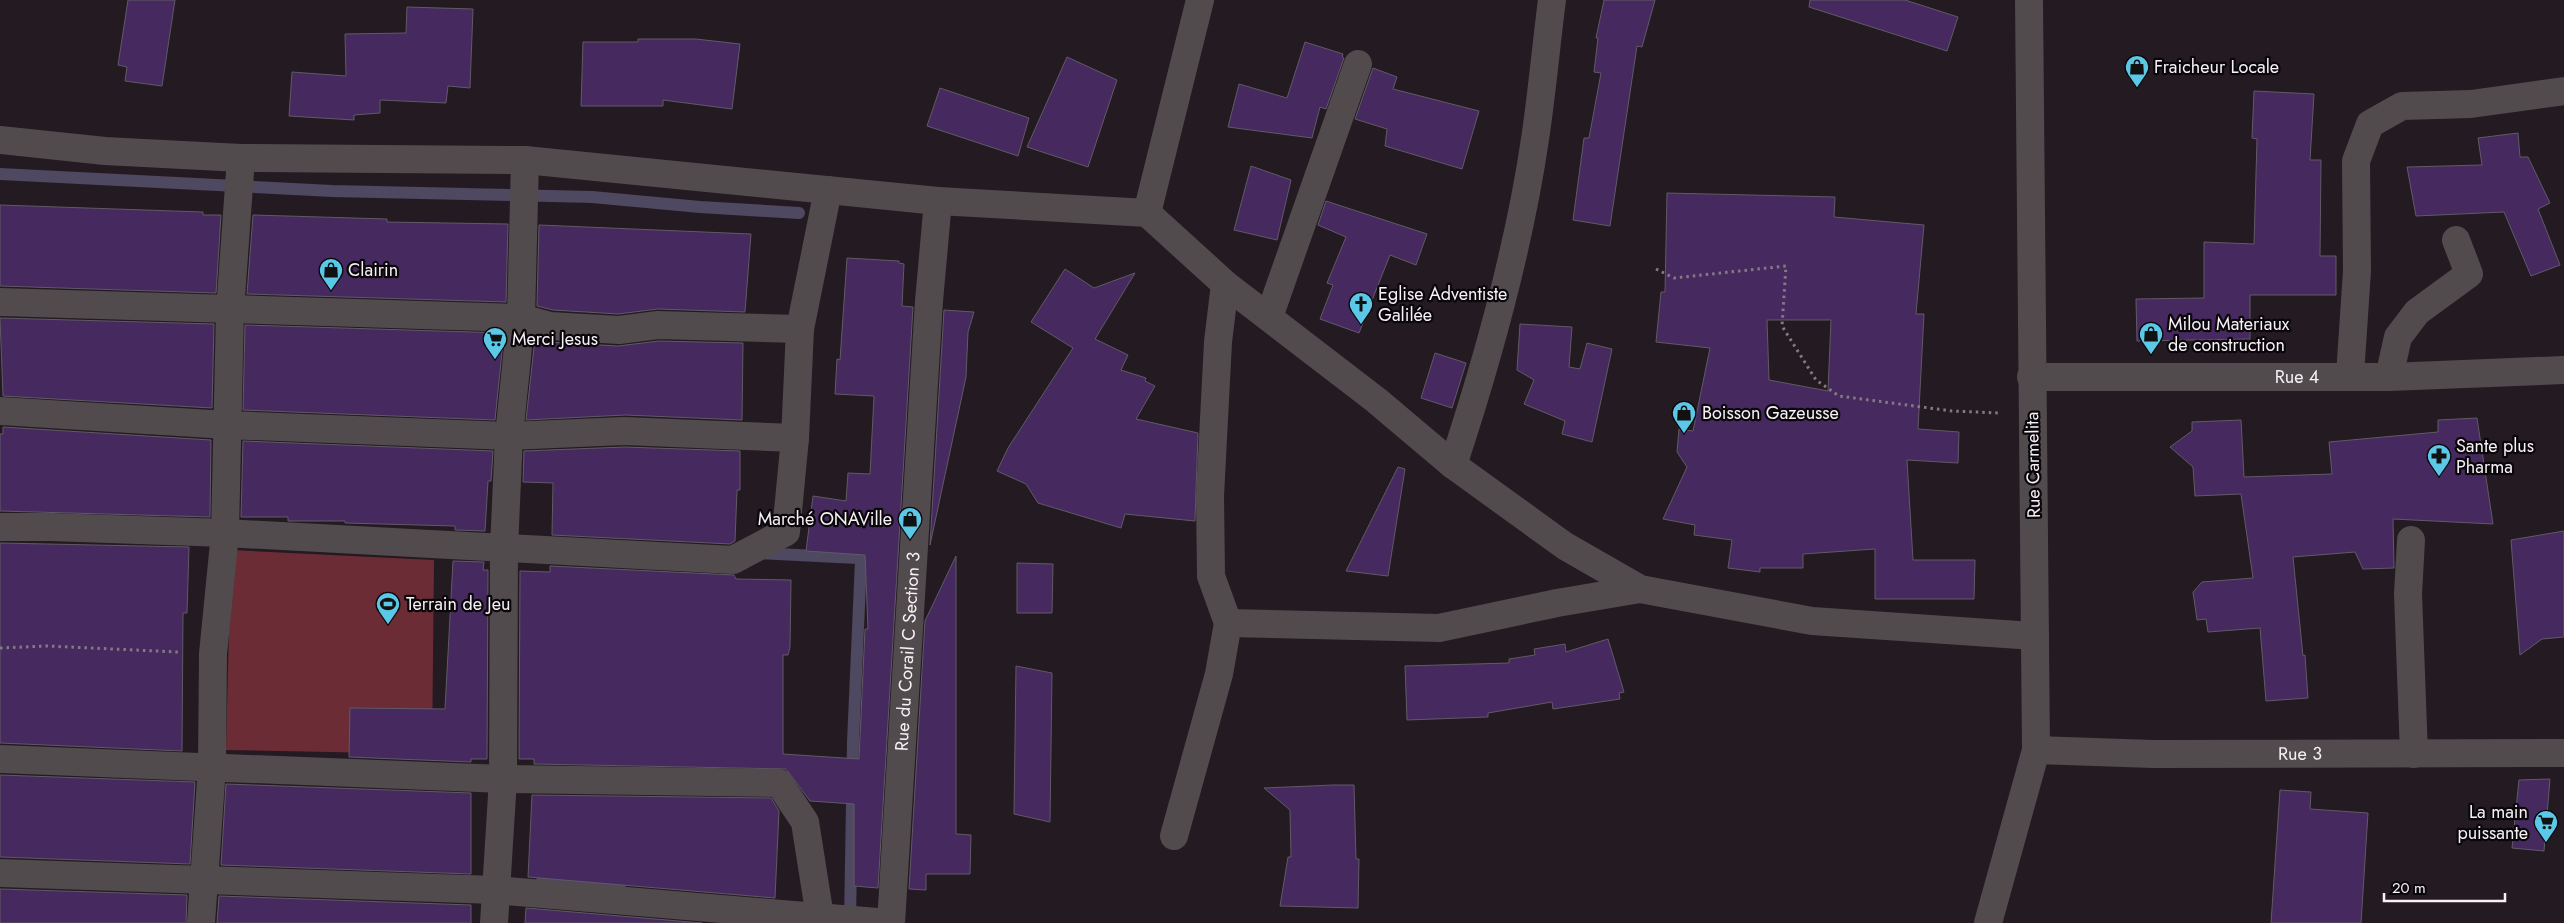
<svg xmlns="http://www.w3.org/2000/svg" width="2564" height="923" font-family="Jost,sans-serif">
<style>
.green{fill:#6b2c36}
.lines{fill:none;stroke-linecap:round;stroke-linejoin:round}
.stream{stroke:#4e4860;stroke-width:12}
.building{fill:#462a5f;stroke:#605a66;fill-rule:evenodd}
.path{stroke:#837b82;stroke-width:3;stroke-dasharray:2.5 4;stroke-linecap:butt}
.minor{stroke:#514b4d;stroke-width:28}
.labels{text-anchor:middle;stroke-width:4.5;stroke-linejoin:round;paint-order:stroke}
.poi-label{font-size:18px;fill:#f7f0f6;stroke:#0a070a;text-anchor:start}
.street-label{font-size:18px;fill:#f7f0f6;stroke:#0a070a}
</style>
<rect width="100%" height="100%" fill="#231a22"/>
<polygon class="green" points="231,550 434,560 432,754 226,750"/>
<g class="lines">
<g class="stream">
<polyline points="0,174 332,191 592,197 700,207 799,213"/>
<polyline points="756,553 857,558 861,560 853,742 850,922"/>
<polyline points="542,881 620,884"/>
</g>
</g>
<g class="building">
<polygon points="128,0 175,0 162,86 125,81 127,67 118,65"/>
<polygon points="1604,0 1655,0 1642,47 1637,46 1610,226 1573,220 1584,138 1589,138 1601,73 1594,72 1598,38 1596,38"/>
<polygon points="1810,0 1905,0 1958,17 1947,51 1809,7"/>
<polygon points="407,7 473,9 470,88 448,86 446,103 380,100 380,113 354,115 354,120 289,116 292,72 346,76 345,34 406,33"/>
<polygon points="638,39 696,39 740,44 732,109 663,100 663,106 581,106 583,42 638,42"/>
<polygon points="1305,42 1343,54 1342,57 1344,58 1326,109 1320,107 1312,138 1228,127 1239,84 1287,98"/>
<polygon points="1067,57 1117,80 1088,167 1027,147"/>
<polygon points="1373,68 1397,77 1393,89 1479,111 1462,169 1385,146 1387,129 1355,119"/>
<polygon points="940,88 1029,118 1018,156 927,126"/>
<polygon points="2254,91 2314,94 2310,160 2321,160 2320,256 2336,256 2336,295 2250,295 2250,339 2137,341 2136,299 2204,298 2204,242 2254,244 2257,139 2252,138"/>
<polygon points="2518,133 2520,157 2528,157 2550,203 2538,209 2560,265 2531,276 2504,212 2416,216 2407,167 2482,165 2478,138"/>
<polygon points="1251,166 1291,180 1277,240 1234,230"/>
<path d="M1667,193L1835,197L1834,217L1924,225L1916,314H1924L1918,429L1959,432L1958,463L1907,460L1913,560H1975L1974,599H1875V549L1803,554V568H1760V572L1728,568L1732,540L1694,535L1695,525L1663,519L1687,467L1677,452L1679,429L1693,431L1710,348L1656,342L1661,292H1665ZM1767,320H1831L1828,391L1769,380Z"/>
<polygon points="1326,201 1427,234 1416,265 1390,255 1359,333 1320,319 1333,285 1327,283 1346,237 1318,225"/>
<polygon points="0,205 203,212 203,215 221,215 216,293 0,286"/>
<polygon points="253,215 387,219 387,222 508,224 506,302 247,294"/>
<polygon points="539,225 751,234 745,312 658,309 618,314 553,310 537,306"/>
<polygon points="847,258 899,261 899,263 904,264 902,306 913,307 878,888 854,886 854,804 810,801 786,769 534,764 534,759 519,759 520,571 550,572 550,566 734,575 736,579 791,580 790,647 788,655 783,655 783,754 859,759 865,629 868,629 865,555 806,551 813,496 846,501 848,473 870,474 874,396 835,394 837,359 840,360"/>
<polygon points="1065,269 1094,288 1135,273 1095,339 1128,355 1121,370 1146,378 1145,381 1155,386 1136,419 1198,433 1195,521 1125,514 1121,528 1038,503 1026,484 997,471 1008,448 1073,348 1031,322"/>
<polygon points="944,310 974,312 968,332 966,377 930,545"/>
<polygon points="0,318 214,324 212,408 3,396"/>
<polygon points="1520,324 1572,327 1569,367 1580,369 1587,343 1612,349 1592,442 1562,434 1565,421 1524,404 1534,380 1517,370"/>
<polygon points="245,325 504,333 495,420 243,410"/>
<polygon points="535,338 549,342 618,346 659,341 743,343 742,420 625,415 526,420"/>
<polygon points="1435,353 1466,363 1452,408 1421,398"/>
<polygon points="2477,418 2493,524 2393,519 2394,568 2363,569 2355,552 2293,557 2303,656 2305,655 2308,698 2266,701 2260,628 2208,632 2206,619 2197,620 2193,592 2202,582 2253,578 2241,494 2195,496 2193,467 2170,447 2192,431 2192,422 2241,420 2244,477 2332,474 2329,442 2438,432 2438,420"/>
<polygon points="3,427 211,440 210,517 0,511 0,434 3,434"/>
<polygon points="243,441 493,451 491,481 488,481 485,531 455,530 455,526 345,523 345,521 288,521 288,517 241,517"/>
<polygon points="624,447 740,451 740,490 737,490 735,541 730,544 552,535 553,483 523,482 524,451"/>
<polygon points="1398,467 1405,469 1388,576 1346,571"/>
<polygon points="2564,531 2564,637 2542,639 2520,655 2511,540"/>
<polygon points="0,543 189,547 187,613 183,613 182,751 0,743"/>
<polygon points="956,556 956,834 971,835 970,874 926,874 926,890 909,889 925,621"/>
<polygon points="453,561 484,562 483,570 488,570 487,759 471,759 471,762 349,757 350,708 445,709"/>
<polygon points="1017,563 1053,564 1052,613 1017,613"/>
<polygon points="1608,639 1624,692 1619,693 1620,699 1553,709 1552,702 1488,713 1488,717 1407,720 1405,666 1509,663 1509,659 1535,655 1534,649 1565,644 1566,652"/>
<polygon points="1016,666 1052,673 1050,822 1014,814"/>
<polygon points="0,775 195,782 190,864 0,857"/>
<polygon points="2550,779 2544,851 2512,848 2519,780"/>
<polygon points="226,784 471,793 471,874 221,865"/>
<polygon points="1333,785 1354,785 1356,859 1359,859 1358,908 1280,906 1288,857 1291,857 1290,810 1264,788"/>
<polygon points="2280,790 2311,792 2310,809 2368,813 2361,923 2271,923"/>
<polygon points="532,795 771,798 779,811 775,898 528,877"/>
<polygon points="0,889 187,895 186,923 0,923"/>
<polygon points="219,896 471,905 471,923 217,923"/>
<polygon points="526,908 702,923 525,923"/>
</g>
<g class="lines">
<g class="path">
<polyline points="1656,269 1674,278 1786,266 1782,326 1816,380 1839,396 1952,411 1999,413"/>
<polyline points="0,648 47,646 178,652"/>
</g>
<g class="minor">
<polyline points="0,140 105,151 241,158 525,160 938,201 1147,213 1225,284 1376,400 1453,465 1565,546 1640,589 1812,621 2035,636"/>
<polyline points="1147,213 1200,0"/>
<polyline points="0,302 521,318 550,326 619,330 658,325 800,329"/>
<polyline points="1269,317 1358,64"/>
<polyline points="2350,375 2357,271 2356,161 2370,124 2402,106 2471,104 2564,91"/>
<path id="s1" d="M2031,377H2389L2564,370"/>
<polyline points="2389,377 2398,337 2417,312 2469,274 2456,240"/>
<polyline points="0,411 227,425 509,436 624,431 795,438"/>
<path d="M1453,465C1488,359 1519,249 1535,139C1542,93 1546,46 1552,0"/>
<polyline points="0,527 51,527 225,533 733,560 786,532 795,438 800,329 828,190"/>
<polyline points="2411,540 2408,594 2414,754"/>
<polyline points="1228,623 1439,628 1557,603 1640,589"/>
<path id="s2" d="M2036,750L2153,754L2564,753"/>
<polyline points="0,759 503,779 779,783 805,822 820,917"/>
<polyline points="1174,836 1219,674 1228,623 1211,576 1210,496 1218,342 1225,284"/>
<polyline points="0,873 495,890 889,923"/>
<polyline points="201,923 212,767 213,654 225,533 230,311 241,158"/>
<polyline points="494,923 503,779 504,548 509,436 521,318 525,160"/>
<path id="s3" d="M891,923L929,301L938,201"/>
<polyline points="1988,923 2036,750 2029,0"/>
</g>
</g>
<defs>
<g id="shop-pin" transform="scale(1.25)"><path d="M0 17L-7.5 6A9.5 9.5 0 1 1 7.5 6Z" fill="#5ac8e6" stroke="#0a070a"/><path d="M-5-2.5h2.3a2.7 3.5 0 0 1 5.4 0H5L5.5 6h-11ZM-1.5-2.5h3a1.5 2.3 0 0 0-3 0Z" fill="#111"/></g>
<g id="church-pin" transform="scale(1.25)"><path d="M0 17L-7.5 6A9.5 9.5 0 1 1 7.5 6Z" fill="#5ac8e6" stroke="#0a070a"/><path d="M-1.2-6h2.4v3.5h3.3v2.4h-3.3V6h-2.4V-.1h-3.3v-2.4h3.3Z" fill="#111"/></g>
<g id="supermarket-pin" transform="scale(1.25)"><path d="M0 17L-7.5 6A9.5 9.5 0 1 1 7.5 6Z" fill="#5ac8e6" stroke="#0a070a"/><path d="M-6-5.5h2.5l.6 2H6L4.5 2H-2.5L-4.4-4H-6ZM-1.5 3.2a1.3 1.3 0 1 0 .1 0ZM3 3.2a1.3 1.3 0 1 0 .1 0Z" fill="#111"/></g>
<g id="pharmacy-pin" transform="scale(1.25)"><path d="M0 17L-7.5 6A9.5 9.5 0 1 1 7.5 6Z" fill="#5ac8e6" stroke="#0a070a"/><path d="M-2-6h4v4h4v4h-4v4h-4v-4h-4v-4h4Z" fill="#111"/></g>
<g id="stadium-pin" transform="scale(1.25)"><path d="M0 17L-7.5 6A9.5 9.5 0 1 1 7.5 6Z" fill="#5ac8e6" stroke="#0a070a"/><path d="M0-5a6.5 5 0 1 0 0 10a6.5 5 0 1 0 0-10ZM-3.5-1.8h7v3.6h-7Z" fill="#111"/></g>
</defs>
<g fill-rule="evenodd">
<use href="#shop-pin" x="2137" y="67"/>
<use href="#shop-pin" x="331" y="270"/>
<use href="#church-pin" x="1361" y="304"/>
<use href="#shop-pin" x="2151" y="334"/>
<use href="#supermarket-pin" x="495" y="339"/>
<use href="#shop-pin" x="1684" y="413"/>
<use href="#pharmacy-pin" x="2439" y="456"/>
<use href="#shop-pin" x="910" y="519"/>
<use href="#stadium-pin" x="388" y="604"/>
<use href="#supermarket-pin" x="2546" y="822"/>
</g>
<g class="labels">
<g class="poi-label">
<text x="2154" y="73">Fraicheur Locale</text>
<text x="348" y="276">Clairin</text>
<text x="1378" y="300">Eglise Adventiste<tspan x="1378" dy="21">Galilée</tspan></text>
<text x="2168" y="330">Milou Materiaux<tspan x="2168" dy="21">de construction</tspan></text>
<text x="512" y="345">Merci Jesus</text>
<text x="1702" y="419">Boisson Gazeusse</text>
<text x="2456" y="452">Sante plus<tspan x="2456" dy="21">Pharma</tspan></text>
<text x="892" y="525" text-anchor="end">Marché ONAVille</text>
<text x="406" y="610">Terrain de Jeu</text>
<text x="2528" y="818" text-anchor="end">La main<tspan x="2528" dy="21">puissante</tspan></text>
</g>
<g class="street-label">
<text dy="6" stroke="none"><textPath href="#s1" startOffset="266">Rue 4</textPath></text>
<text transform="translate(2033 465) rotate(-91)" y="6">Rue Carmelita</text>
<text dy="6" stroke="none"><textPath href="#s3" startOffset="272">Rue du Corail C Section 3</textPath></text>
<text dy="6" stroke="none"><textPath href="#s2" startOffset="264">Rue 3</textPath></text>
</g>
</g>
<path d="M2384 893v8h121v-8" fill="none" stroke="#f7f0f6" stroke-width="2.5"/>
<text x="2392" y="893" font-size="15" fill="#f7f0f6" stroke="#0a070a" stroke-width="4" paint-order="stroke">20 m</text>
</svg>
